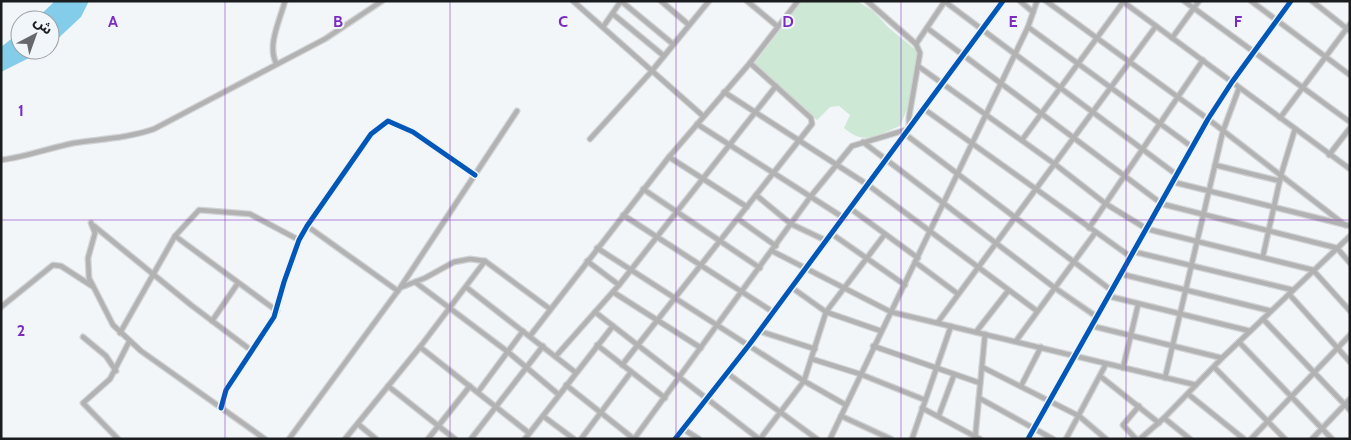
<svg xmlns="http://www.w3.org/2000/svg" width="1351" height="440" font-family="Cabin,'Noto Sans Arabic',sans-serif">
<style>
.green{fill:#cde8d4}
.water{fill:#83cdea}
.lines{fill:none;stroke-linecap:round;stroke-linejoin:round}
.minor-casing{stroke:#d1d3d5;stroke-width:7}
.minor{stroke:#b2b2b2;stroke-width:4.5}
.cycleway-casing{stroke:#f1f6fb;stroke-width:8}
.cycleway{stroke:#0057b8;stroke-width:5}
.grid{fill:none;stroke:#7b2cbf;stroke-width:1;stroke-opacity:0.55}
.grid-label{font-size:16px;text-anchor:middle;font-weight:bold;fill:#7b2cbf;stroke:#f1f6fb;stroke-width:4;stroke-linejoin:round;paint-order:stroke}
</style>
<rect width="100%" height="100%" fill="#f3f6f9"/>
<path class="green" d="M802,1H857L873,11L889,28L916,50L918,57L910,102L900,126C877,135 865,146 844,128L850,115L839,106L830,107L817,120L754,64Z"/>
<g class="water">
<polygon points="55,1 89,1 81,17 50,46 50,20 35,20"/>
<polygon points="20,32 20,50 45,50 1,72 1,47"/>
</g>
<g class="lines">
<g class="minor-casing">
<g id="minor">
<polyline points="573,1 703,116"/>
<polyline points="621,1 673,44"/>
<polyline points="661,1 689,25"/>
<polyline points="747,1 777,26"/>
<polyline points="867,1 916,44"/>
<polyline points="944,1 1177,175"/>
<polyline points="1020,1 1033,12"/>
<polyline points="1046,1 1208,119 1345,225"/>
<polyline points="1122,1 1350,169"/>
<polyline points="1184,1 1350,122"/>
<polyline points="1251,1 1350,75"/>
<polyline points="1312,1 1350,31"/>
<polyline points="613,14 664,56"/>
<polyline points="603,27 621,1"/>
<polyline points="1028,27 1192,147"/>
<polyline points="927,28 1162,204 1337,248 1350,263"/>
<polyline points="1172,38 1199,1"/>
<path d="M276,63C267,45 280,20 285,1"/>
<polyline points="918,66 1056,165 1106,204 1147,229 1313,270 1350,311"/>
<polyline points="724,92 868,185 1037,311"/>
<polyline points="924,109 1131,257"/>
<polyline points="1280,118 1350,24"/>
<polyline points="697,124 844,218"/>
<polyline points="909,127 909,117 920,53 916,44 945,1"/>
<polyline points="905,134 1111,290"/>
<polyline points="590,139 651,72 709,1"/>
<polyline points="1022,140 1124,1"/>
<polyline points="863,142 1055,288 1097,317"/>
<polyline points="1329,155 1350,128"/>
<polyline points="669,157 747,207"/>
<path d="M1,160C26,157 49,148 74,143C101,139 128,138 154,129L325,39L382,1"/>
<polyline points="1215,165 1280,181"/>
<polyline points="1173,182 1350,226"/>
<polyline points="643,189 760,268"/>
<polyline points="756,195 791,224 827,241"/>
<polyline points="851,209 918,258"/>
<polyline points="623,215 773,312"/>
<polyline points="738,219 776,246"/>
<polyline points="91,223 95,233 88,258 89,278 113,325 141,351 265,439"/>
<polyline points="94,226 191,305 252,351"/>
<polyline points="307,226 398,291"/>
<polyline points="1089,228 1203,60"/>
<polyline points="832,234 905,285"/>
<polyline points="175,236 277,311"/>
<polyline points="597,248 804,381 846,405"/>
<polyline points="772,251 891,312 1196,385"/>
<polyline points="1135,252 1293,290"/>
<polyline points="1263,256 1281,175 1295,129"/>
<polyline points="587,261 619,285"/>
<polyline points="915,262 958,294"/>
<polyline points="1121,274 1271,311"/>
<polyline points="415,282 508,352 558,394"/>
<polyline points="402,287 425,278 454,262 470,259 485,261 550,309"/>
<polyline points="466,287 575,372"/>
<polyline points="791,287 826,312 881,331"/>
<polyline points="613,292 701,348"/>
<polyline points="1289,294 1350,362"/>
<polyline points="1108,296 1250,331"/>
<polyline points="1,307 53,265 61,266 92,286"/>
<polyline points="595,312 759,439"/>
<polyline points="1263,319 1350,410"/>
<polyline points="212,321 238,283"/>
<polyline points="938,322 1156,26"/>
<polyline points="1092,326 1222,358"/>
<polyline points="759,331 815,349"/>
<polyline points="976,332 1008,291"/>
<polyline points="120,333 175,236 199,210 250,214 299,240"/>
<polyline points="530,336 669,157 750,63 798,1"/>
<polyline points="83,337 106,356 116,371"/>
<polyline points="1016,341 1095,233"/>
<polyline points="1239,342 1332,439"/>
<polyline points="597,345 665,398"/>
<polyline points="873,346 980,383"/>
<polyline points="420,347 529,433"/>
<polyline points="556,356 619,285 776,86"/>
<polyline points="812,359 860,374 925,400"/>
<polyline points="622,365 812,124 811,118 750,63"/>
<polyline points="982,367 1079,416 1106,439"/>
<polyline points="1214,367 1285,439"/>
<polyline points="1123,368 1138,305"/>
<polyline points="727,373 817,439"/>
<polyline points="1100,376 1159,423"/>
<polyline points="1165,378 1223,131 1239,88"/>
<polyline points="566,385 634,439"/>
<polyline points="388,386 455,439"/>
<polyline points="1021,386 1041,347"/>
<polyline points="478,392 523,331"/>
<polyline points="1188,394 1244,439"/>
<polyline points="979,398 1053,439"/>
<polyline points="221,408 226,390 274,317 284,282 299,240 307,226 371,134 388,121 413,132 475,175"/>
<polyline points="922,408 980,439"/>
<polyline points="939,415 954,375"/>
<polyline points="543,416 574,439"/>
<polyline points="841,416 891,439"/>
<polyline points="1164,418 1190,439"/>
<polyline points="358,424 376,439"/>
<polyline points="683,429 699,439"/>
<polyline points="118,439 83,403 110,379 129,342"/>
<polyline points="289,439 400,288 517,111"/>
<polyline points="345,439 420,347 485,261"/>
<polyline points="428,439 470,386"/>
<polyline points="471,439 543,346"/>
<polyline points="525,439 613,326"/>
<polyline points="581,439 631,372"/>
<polyline points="634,439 811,196 852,146 909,129"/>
<polyline points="675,439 749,345 1003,1"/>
<polyline points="760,439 804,381 826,312 885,234"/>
<polyline points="830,439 1028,27 1037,1"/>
<polyline points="912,439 951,326"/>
<polyline points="975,439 985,334"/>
<polyline points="1028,439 1208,119 1232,82 1291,1"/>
<polyline points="1066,439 1106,364"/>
<polyline points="1136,439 1123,425 1139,406"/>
<polyline points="1140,439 1164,418 1222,358 1350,236"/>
<polyline points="1251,439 1350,335"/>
<polyline points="1312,439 1350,399"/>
</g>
</g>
<use href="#minor" class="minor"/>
<g class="cycleway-casing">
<g id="cycleway">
<polyline points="221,408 226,390 274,317 284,282 299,240 307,226 371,134 388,121 413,132 475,175"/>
<polyline points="675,439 749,345 1003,1"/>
<polyline points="1028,439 1208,119 1232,82 1291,1"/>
</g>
</g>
<use href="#cycleway" class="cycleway"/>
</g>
<path class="grid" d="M225,1V439M450,1V439M676,1V439M901,1V439M1126,1V439M1,220H1350"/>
<g class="grid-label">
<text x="113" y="27">A</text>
<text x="338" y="27">B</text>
<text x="563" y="27">C</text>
<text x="788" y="27">D</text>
<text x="1013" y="27">E</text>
<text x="1238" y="27">F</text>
<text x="21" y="116">1</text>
<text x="21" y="336">2</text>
</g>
<rect width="1351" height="440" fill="none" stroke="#1a1c1e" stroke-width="5"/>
<g transform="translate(35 35) rotate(41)"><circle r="24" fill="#f1f6fb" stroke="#9b9fa3"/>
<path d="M0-4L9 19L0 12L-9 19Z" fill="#66686b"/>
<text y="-8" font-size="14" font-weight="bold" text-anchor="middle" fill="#1a1c1e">ش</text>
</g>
</svg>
